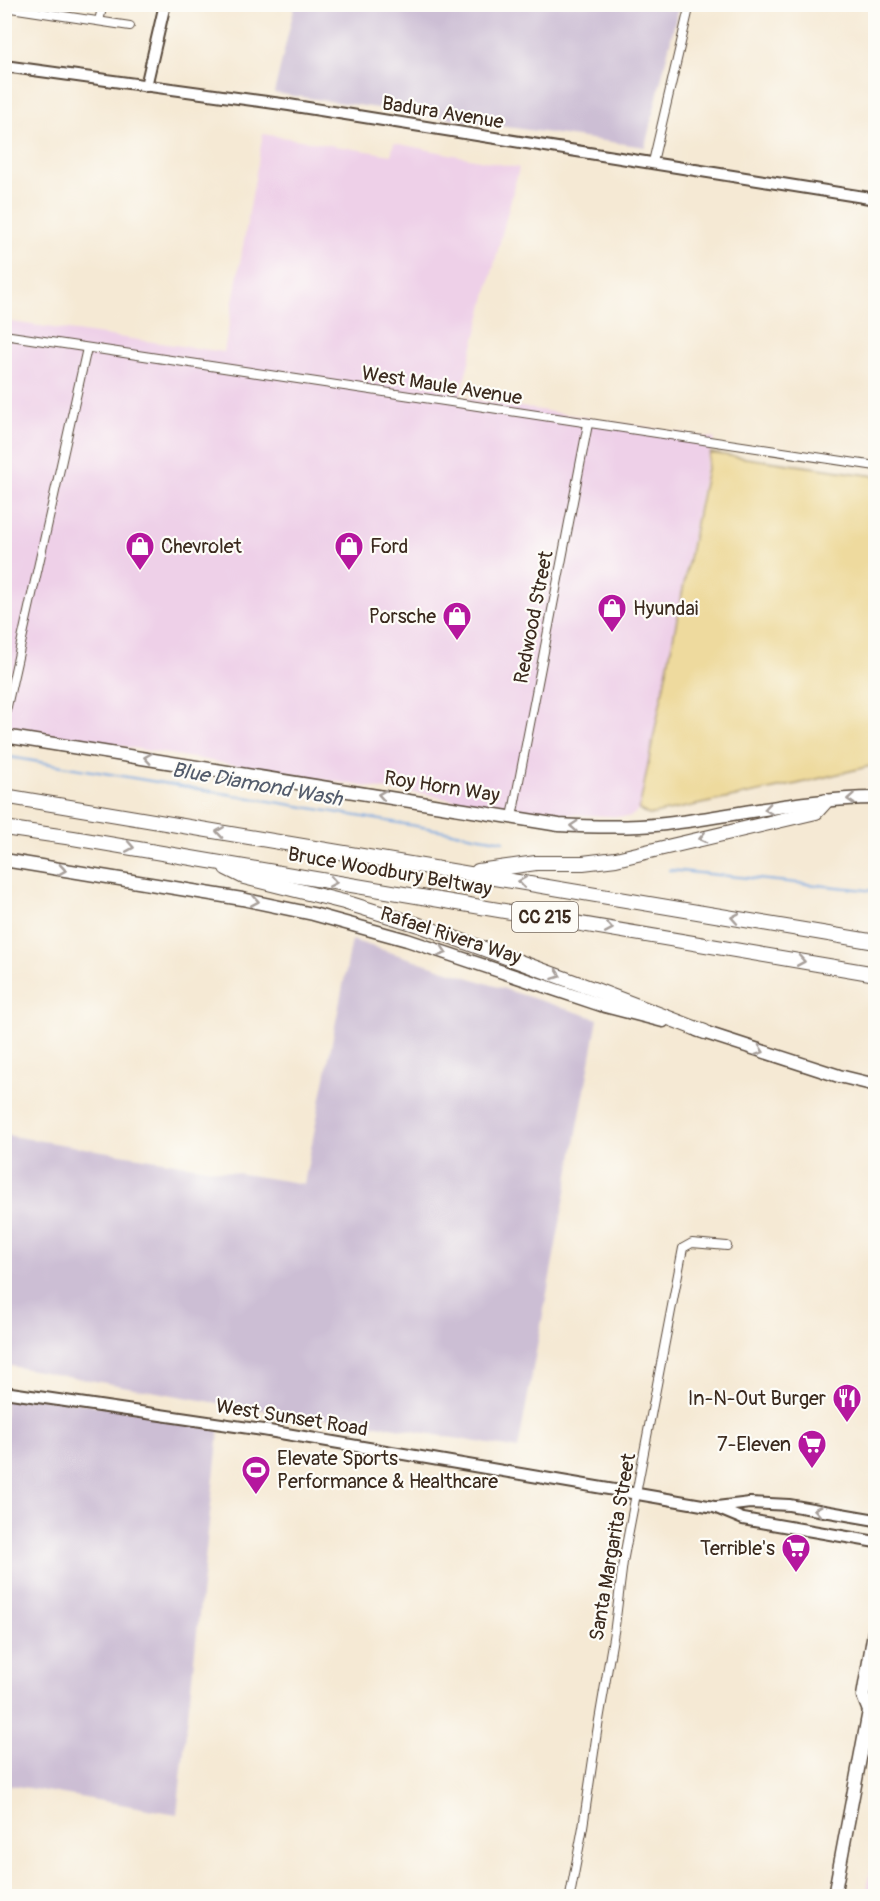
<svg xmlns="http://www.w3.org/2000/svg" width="880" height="1901" font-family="Pangolin,sans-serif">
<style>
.built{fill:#eed0e8}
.industrial{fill:#ccbed4}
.sand{fill:#eeda9e;stroke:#94825e;stroke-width:1.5}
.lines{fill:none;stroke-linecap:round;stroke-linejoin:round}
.stream{stroke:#77a7e1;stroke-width:2}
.street-casing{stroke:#574739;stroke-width:10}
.secondary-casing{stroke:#574739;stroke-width:14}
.primary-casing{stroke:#574739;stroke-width:15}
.highway-casing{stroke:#574739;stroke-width:16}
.street{stroke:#fff;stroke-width:8}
.secondary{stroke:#fff;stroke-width:10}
.primary{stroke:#fff;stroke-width:12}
.highway{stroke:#fff;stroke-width:14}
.oneway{stroke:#a79f9a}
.labels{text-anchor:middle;stroke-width:4.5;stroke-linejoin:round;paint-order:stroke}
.shield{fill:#fdfcf7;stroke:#75695f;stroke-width:1.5}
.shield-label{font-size:18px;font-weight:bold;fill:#3b2a1e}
.street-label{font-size:20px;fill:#3b2a1e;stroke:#fdfcf7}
.poi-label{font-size:20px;fill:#3b2a1e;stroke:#fdfcf7;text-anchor:start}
.water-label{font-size:21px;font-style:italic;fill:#535c6c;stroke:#fdfcf7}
</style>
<rect width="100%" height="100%" fill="#fdfcf7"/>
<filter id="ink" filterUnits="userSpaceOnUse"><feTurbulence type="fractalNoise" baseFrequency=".0167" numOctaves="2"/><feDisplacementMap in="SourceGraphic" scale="12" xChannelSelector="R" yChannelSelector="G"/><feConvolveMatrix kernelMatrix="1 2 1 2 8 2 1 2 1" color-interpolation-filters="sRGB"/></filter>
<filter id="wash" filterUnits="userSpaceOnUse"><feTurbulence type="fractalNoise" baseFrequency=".008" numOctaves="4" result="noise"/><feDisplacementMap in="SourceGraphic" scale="24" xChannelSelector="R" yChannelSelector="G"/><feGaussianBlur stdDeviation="1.35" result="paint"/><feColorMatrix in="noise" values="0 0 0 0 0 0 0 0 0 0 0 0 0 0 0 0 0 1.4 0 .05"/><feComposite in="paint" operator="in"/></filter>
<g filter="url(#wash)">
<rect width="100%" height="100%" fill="#f5e9d4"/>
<g class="built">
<polygon points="263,134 391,155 394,143 519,168 460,397 715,439 707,459 639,810 630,817 500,811 426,794 387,790 5,727 4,321 224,352"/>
<polygon points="875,1849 875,1896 866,1896"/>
</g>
<g class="industrial">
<polygon points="295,5 295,4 679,5 645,147 274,93"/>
<polygon points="352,940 598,1019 518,1449 384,1426 246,1408 5,1365 5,1135 304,1184"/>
<polygon points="5,1392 220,1423 177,1814 5,1784"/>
</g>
<polygon class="sand" points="710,453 875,476 875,765 797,784 649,815 639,810"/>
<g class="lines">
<g class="stream">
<polyline points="4,756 504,841"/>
<polyline points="669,870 876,891"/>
</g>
</g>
</g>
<g filter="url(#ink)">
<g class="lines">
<g class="street-casing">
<g id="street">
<polyline points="4,7 130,26"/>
<polyline points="99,21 103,4"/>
<polyline points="653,162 690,4"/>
<polyline points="4,335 876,466"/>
<polyline points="4,720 87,348"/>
<polyline points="512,817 588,424"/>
<polyline points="570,1896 583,1827 597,1732 615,1626 623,1562 683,1248 692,1243 727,1246"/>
</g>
</g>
<g class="secondary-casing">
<g id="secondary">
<polyline points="4,66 289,105 876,199"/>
<polyline points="146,86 165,4"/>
<polyline points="4,1392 263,1430 714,1507 743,1519 876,1542"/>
<polyline points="717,1507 750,1503 789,1505 876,1520"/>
</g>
</g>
<g class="primary-casing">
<g id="primary">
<path d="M4,736L559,825C594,827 629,828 665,824C735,816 805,798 876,798"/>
<polyline points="4,860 242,899 313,914 407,940 601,1005 663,1021"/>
<polyline points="697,1030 839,1076 876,1085"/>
<polyline points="834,1896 869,1711 863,1696 876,1621"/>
</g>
</g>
<g class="highway-casing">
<g id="highway">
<polyline points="4,796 876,942"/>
<polyline points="4,828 73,838 876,974"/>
<polyline points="226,868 244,877 344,902 419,925 596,990 705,1032"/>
<polyline points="478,871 536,863 583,863 616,859 816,812 826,801"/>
</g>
</g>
<use href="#street" class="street"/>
<use href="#secondary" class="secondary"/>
<use href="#primary" class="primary"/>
<use href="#highway" class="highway"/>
</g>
<defs><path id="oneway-chevron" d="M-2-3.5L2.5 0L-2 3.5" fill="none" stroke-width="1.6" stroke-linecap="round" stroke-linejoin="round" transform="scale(1.5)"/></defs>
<g class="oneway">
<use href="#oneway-chevron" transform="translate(148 758) rotate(-171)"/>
<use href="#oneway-chevron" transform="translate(382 795) rotate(-171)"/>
<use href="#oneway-chevron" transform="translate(851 799) rotate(176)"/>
<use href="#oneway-chevron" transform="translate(768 809) rotate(172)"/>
<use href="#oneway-chevron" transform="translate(574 826) rotate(-176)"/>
<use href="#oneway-chevron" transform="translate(220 832) rotate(-171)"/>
<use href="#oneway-chevron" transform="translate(703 838) rotate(167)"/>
<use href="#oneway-chevron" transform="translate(130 847) rotate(10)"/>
<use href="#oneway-chevron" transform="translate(62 870) rotate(9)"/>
<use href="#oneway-chevron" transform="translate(333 882) rotate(10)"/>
<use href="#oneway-chevron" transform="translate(522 882) rotate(-171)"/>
<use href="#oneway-chevron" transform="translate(255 901) rotate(10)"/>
<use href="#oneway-chevron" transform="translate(735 918) rotate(-170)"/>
<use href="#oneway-chevron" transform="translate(609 928) rotate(10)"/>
<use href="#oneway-chevron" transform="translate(443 952) rotate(19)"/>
<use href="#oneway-chevron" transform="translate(801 961) rotate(10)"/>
<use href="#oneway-chevron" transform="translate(557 975) rotate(20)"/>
<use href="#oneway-chevron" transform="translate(760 1051) rotate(19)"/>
<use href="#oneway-chevron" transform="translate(818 1510) rotate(-170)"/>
</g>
</g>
<defs>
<g id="shop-pin" transform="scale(1.5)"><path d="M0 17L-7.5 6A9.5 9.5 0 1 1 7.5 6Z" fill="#b5179e" stroke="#fdfcf7"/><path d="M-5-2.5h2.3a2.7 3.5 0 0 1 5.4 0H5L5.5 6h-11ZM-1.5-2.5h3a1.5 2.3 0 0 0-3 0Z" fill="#fff"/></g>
<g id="restaurant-pin" transform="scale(1.5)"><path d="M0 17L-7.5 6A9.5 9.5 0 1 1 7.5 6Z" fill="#b5179e" stroke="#fdfcf7"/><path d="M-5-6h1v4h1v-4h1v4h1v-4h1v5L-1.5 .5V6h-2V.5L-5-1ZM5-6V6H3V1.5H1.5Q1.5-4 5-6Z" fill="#fff"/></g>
<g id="supermarket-pin" transform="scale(1.5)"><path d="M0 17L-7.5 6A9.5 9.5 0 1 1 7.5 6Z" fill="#b5179e" stroke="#fdfcf7"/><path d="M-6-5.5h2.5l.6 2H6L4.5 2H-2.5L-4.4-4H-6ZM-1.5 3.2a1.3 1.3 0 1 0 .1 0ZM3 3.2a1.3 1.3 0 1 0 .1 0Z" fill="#fff"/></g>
<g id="stadium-pin" transform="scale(1.5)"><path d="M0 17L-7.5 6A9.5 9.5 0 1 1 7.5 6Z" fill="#b5179e" stroke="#fdfcf7"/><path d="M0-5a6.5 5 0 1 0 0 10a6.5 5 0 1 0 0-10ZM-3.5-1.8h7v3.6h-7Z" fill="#fff"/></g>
</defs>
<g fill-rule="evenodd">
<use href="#shop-pin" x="140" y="546"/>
<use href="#shop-pin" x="349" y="546"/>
<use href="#shop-pin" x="612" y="608"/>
<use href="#shop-pin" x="457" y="616"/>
<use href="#restaurant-pin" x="847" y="1398"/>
<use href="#supermarket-pin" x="812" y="1444"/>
<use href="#stadium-pin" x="256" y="1470"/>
<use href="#supermarket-pin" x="796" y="1548"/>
</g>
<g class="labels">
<rect class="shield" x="512" y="902" width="66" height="30" rx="4.5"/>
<g class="shield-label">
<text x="545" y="923">CC 215</text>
</g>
<g class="street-label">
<text transform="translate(443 112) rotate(9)" y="7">Badura Avenue</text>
<text transform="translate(442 385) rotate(9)" y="7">West Maule Avenue</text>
<text transform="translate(533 617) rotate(-79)" y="7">Redwood Street</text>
<text transform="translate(442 786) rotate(9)" y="7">Roy Horn Way</text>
<text transform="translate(390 871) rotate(10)" y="7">Bruce Woodbury Beltway</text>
<text transform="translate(451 935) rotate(18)" y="7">Rafael Rivera Way</text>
<text transform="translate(292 1417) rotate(9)" y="7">West Sunset Road</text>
<text transform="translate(612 1547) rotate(-80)" y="7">Santa Margarita Street</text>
</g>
<g class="poi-label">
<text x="161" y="553">Chevrolet</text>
<text x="370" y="553">Ford</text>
<text x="633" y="615">Hyundai</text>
<text x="436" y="623" text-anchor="end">Porsche</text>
<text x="826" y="1405" text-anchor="end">In-N-Out Burger</text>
<text x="791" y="1451" text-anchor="end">7-Eleven</text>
<text x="277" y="1465">Elevate Sports<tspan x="277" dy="23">Performance &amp; Healthcare</tspan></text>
<text x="775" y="1555" text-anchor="end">Terrible's</text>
</g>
<g class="water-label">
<text transform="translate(257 784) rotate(10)" y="7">Blue Diamond Wash</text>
</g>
</g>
<rect width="880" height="1901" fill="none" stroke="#fdfcf7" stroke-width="24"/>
</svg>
